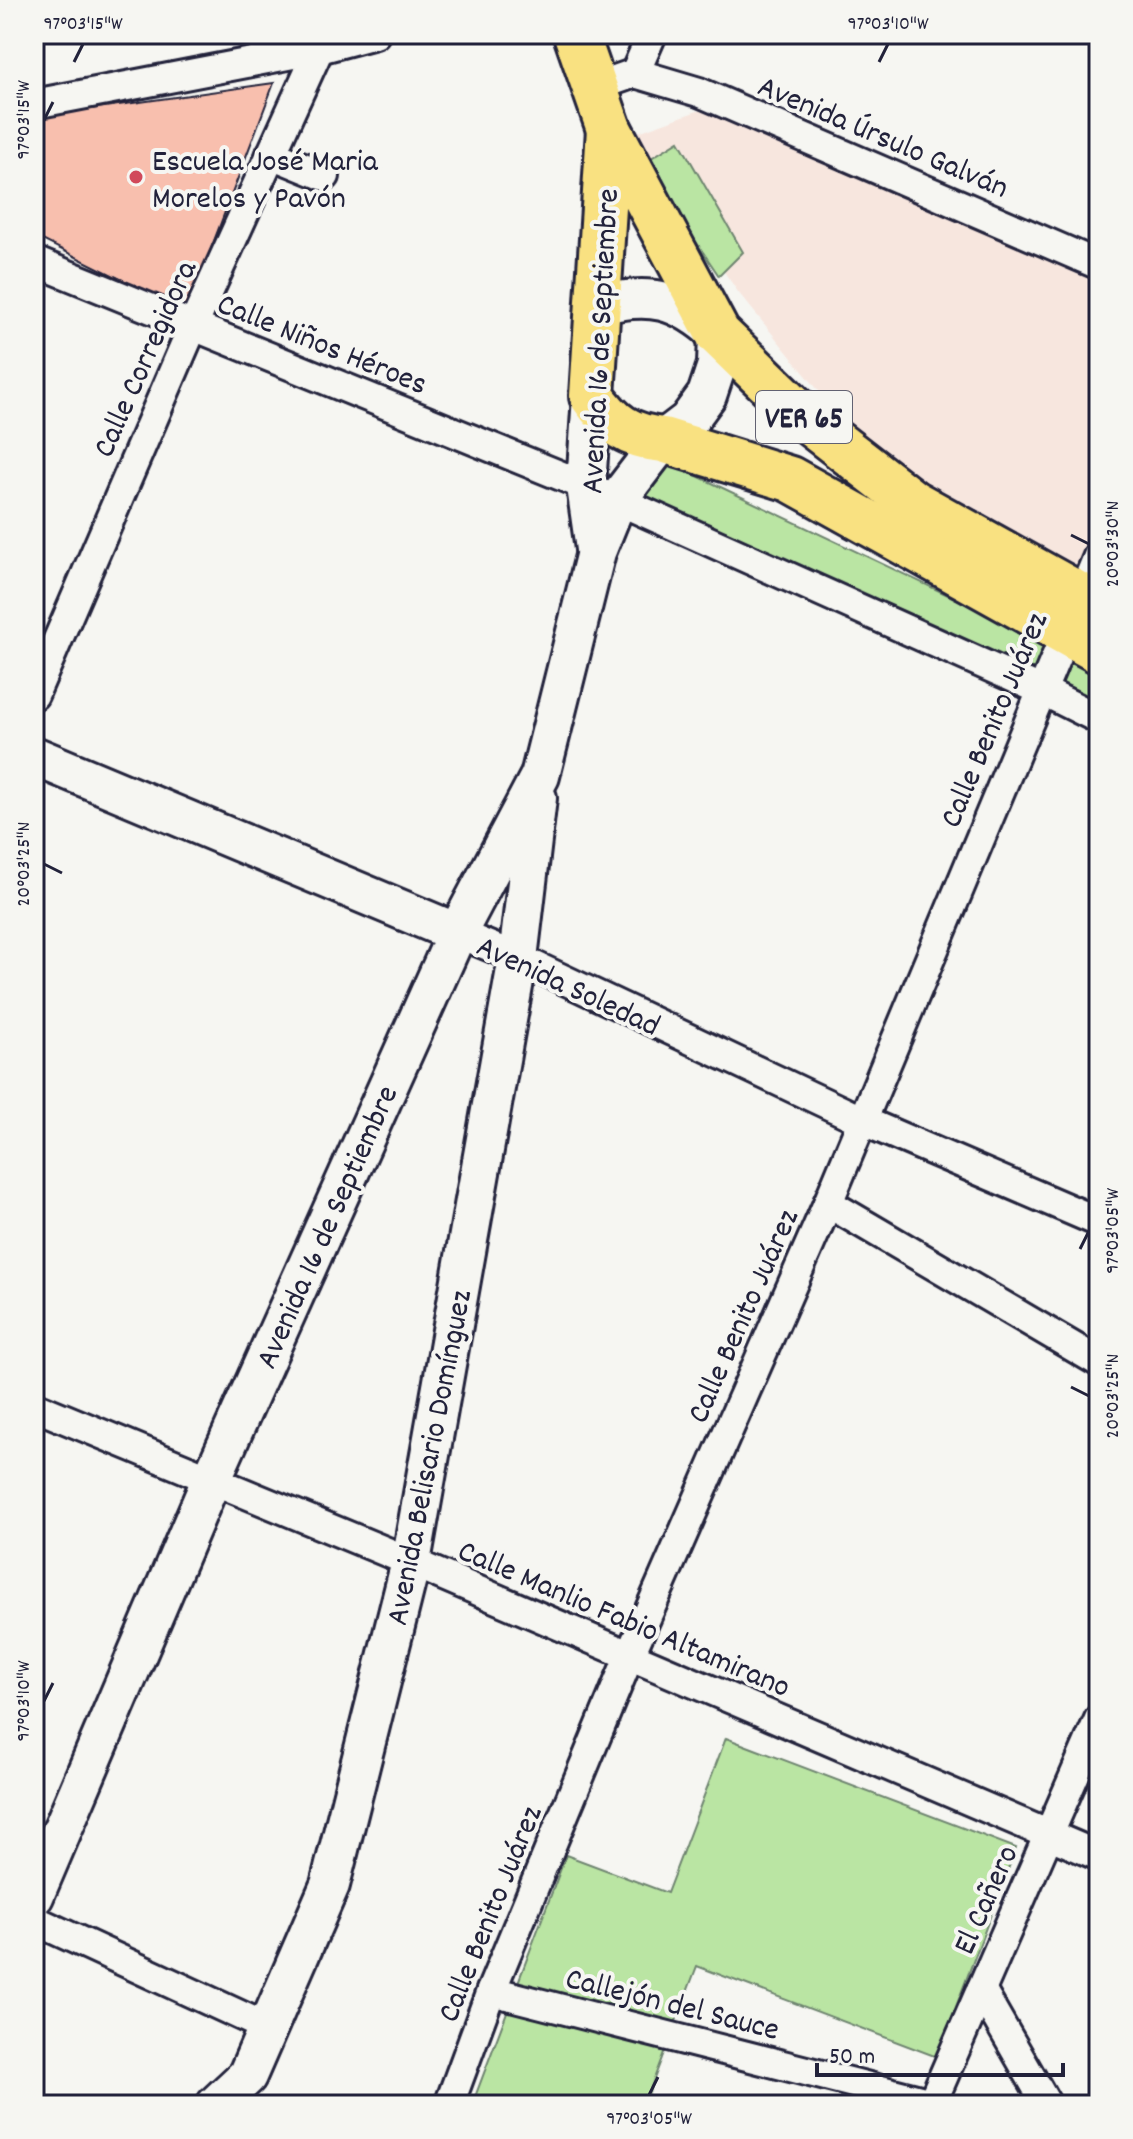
<svg xmlns="http://www.w3.org/2000/svg" width="1133" height="2139" font-family="Dekko,sans-serif">
<style>
.built{fill:#f7e6de}
.green{fill:#bae5a3;stroke:#6e846f;stroke-width:2}
.building{fill:#f8bfae;stroke:#22223b;stroke-width:2}
.lines{fill:none;stroke-linecap:round;stroke-linejoin:round}
.street-casing{stroke:#22223b;stroke-width:34}
.secondary-casing{stroke:#22223b;stroke-width:44}
.primary-casing{stroke:#22223b;stroke-width:50}
.street{stroke:#f6f6f2;stroke-width:28}
.secondary{stroke:#f6f6f2;stroke-width:38}
.primary{stroke:#f9e181;stroke-width:44}
.ticks{fill:none;stroke:#22223b;stroke-width:3}
.poi-dot{fill:#d1495b;stroke:#f6f6f2;stroke-width:3}
.labels{text-anchor:middle;stroke-width:8;stroke-linejoin:round;paint-order:stroke}
.shield{fill:#f6f6f2;stroke:#626272;stroke-width:2}
.shield-label{font-size:30px;font-weight:bold;fill:#22223b}
.street-label{font-size:32px;fill:#22223b;stroke:#f6f6f2}
.poi-label{font-size:32px;fill:#22223b;stroke:#f6f6f2;text-anchor:start}
.neatline{fill:none;stroke:#22223b;stroke-width:3}
.ticks-label{font-size:20px;text-anchor:middle;fill:#22223b}
</style>
<rect width="100%" height="100%" fill="#f6f6f2"/>
<filter id="ink" filterUnits="userSpaceOnUse"><feTurbulence type="fractalNoise" baseFrequency=".0125" numOctaves="2"/><feDisplacementMap in="SourceGraphic" scale="16" xChannelSelector="R" yChannelSelector="G"/><feConvolveMatrix kernelMatrix="1 2 1 2 8 2 1 2 1" color-interpolation-filters="sRGB"/></filter>
<g filter="url(#ink)">
<polygon class="built" points="703,109 1099,278 1099,537 1078,587 854,434 738,292 630,135"/>
<g class="green">
<polygon points="679,141 743,252 719,276 643,163"/>
<polygon points="670,463 1057,647 1040,687 641,498"/>
<polygon points="1063,650 1099,669 1099,716 1045,689"/>
<polygon points="726,1738 1016,1848 937,2057 697,1966 644,2105 472,2105 566,1855 667,1893"/>
</g>
<polygon class="building" points="274,83 187,312 34,236 34,117"/>
<g class="lines">
<g class="street-casing">
<g id="street">
<polyline points="635,73 652,34"/>
<polyline points="595,87 635,73 699,92 1099,265"/>
<polyline points="34,104 319,49 375,34"/>
<polyline points="271,154 325,176"/>
<polyline points="34,261 586,486 1041,690 1099,719"/>
<polyline points="34,695 193,326 319,49"/>
<polyline points="457,933 518,958 861,1120 1099,1222"/>
<polyline points="828,1203 1099,1362"/>
<polyline points="34,1406 411,1562 1099,1856"/>
<polyline points="34,1920 268,2028"/>
<polyline points="981,1990 1047,2105"/>
<polyline points="491,1991 932,2103"/>
<polyline points="449,2105 491,1991 629,1657 828,1203 1099,554"/>
<polyline points="931,2105 1099,1719"/>
</g>
</g>
<g class="secondary-casing">
<g id="secondary">
<polyline points="592,396 586,486 595,549"/>
<polyline points="34,756 457,933"/>
<path d="M34,1896L212,1478L457,933L540,776L596,552L617,500L663,440L688,421L707,395L717,365L718,334C678,298 650,292 598,305"/>
<polyline points="216,2105 247,2076 330,1885 411,1562 518,958 537,798"/>
</g>
</g>
<g class="primary-casing">
<g id="primary">
<polyline points="576,34 609,129 718,334 810,423 912,502 1099,606"/>
<path d="M609,129L592,396C612,425 628,436 663,440L790,479L1099,651"/>
</g>
</g>
<use href="#street" class="street"/>
<use href="#secondary" class="secondary"/>
<use href="#primary" class="primary"/>
</g>
</g>
<path class="ticks" d="M74,62L83,44M879,62L888,44M44,120L53,102M1071,535L1089,544M44,864L62,873M1080,1249L1089,1231M1071,1387L1089,1396M44,1701L53,1683M649,2095L658,2077"/>
<circle class="poi-dot" cx="136" cy="177" r="8"/>
<g class="labels">
<rect class="shield" x="756" y="391" width="96" height="52" rx="6"/>
<g class="shield-label">
<text x="804" y="427">VER 65</text>
</g>
<g class="street-label">
<text transform="translate(884 135) rotate(23)" y="11">Avenida Úrsulo Galván</text>
<text transform="translate(598 341) rotate(-87)" y="11">Avenida 16 de Septiembre</text>
<text transform="translate(323 342) rotate(22)" y="11">Calle Niños Héroes</text>
<text transform="translate(143 358) rotate(-66)" y="11">Calle Corregidora</text>
<text transform="translate(992 719) rotate(-67)" y="11">Calle Benito Juárez</text>
<text transform="translate(569 984) rotate(25)" y="11">Avenida Soledad</text>
<text transform="translate(325 1226) rotate(-66)" y="11">Avenida 16 de Septiembre</text>
<text transform="translate(741 1315) rotate(-66)" y="11">Calle Benito Juárez</text>
<text transform="translate(427 1457) rotate(-79)" y="11">Avenida Belisario Domínguez</text>
<text transform="translate(625 1617) rotate(23)" y="11">Calle Manlio Fabio Altamirano</text>
<text transform="translate(984 1899) rotate(-66)" y="11">El Cañero</text>
<text transform="translate(488 1913) rotate(-68)" y="11">Calle Benito Juárez</text>
<text transform="translate(673 2002) rotate(14)" y="11">Callejón del Sauce</text>
</g>
<g class="poi-label">
<text x="152" y="170">Escuela José Maria<tspan x="152" dy="37">Morelos y Pavón</tspan></text>
</g>
</g>
<rect width="1133" height="2139" fill="none" stroke="#f6f6f2" stroke-width="88"/>
<path d="M817 2063v12h246v-12" fill="none" stroke="#22223b" stroke-width="4"/>
<text x="829" y="2063" font-size="24" fill="#22223b" stroke="#f6f6f2" stroke-width="6" paint-order="stroke">50 m</text>
<rect x="44" y="44" width="1045" height="2051" class="neatline"/>
<g class="ticks-label">
<text x="83" y="29">97°03'15"W</text>
<text x="888" y="29">97°03'10"W</text>
<text transform="translate(22 120) rotate(-90)" y="7">97°03'15"W</text>
<text transform="translate(1111 544) rotate(-90)" y="7">20°03'30"N</text>
<text transform="translate(22 864) rotate(-90)" y="7">20°03'25"N</text>
<text transform="translate(1111 1231) rotate(-90)" y="7">97°03'05"W</text>
<text transform="translate(1111 1396) rotate(-90)" y="7">20°03'25"N</text>
<text transform="translate(22 1701) rotate(-90)" y="7">97°03'10"W</text>
<text x="649" y="2124">97°03'05"W</text>
</g>
</svg>
